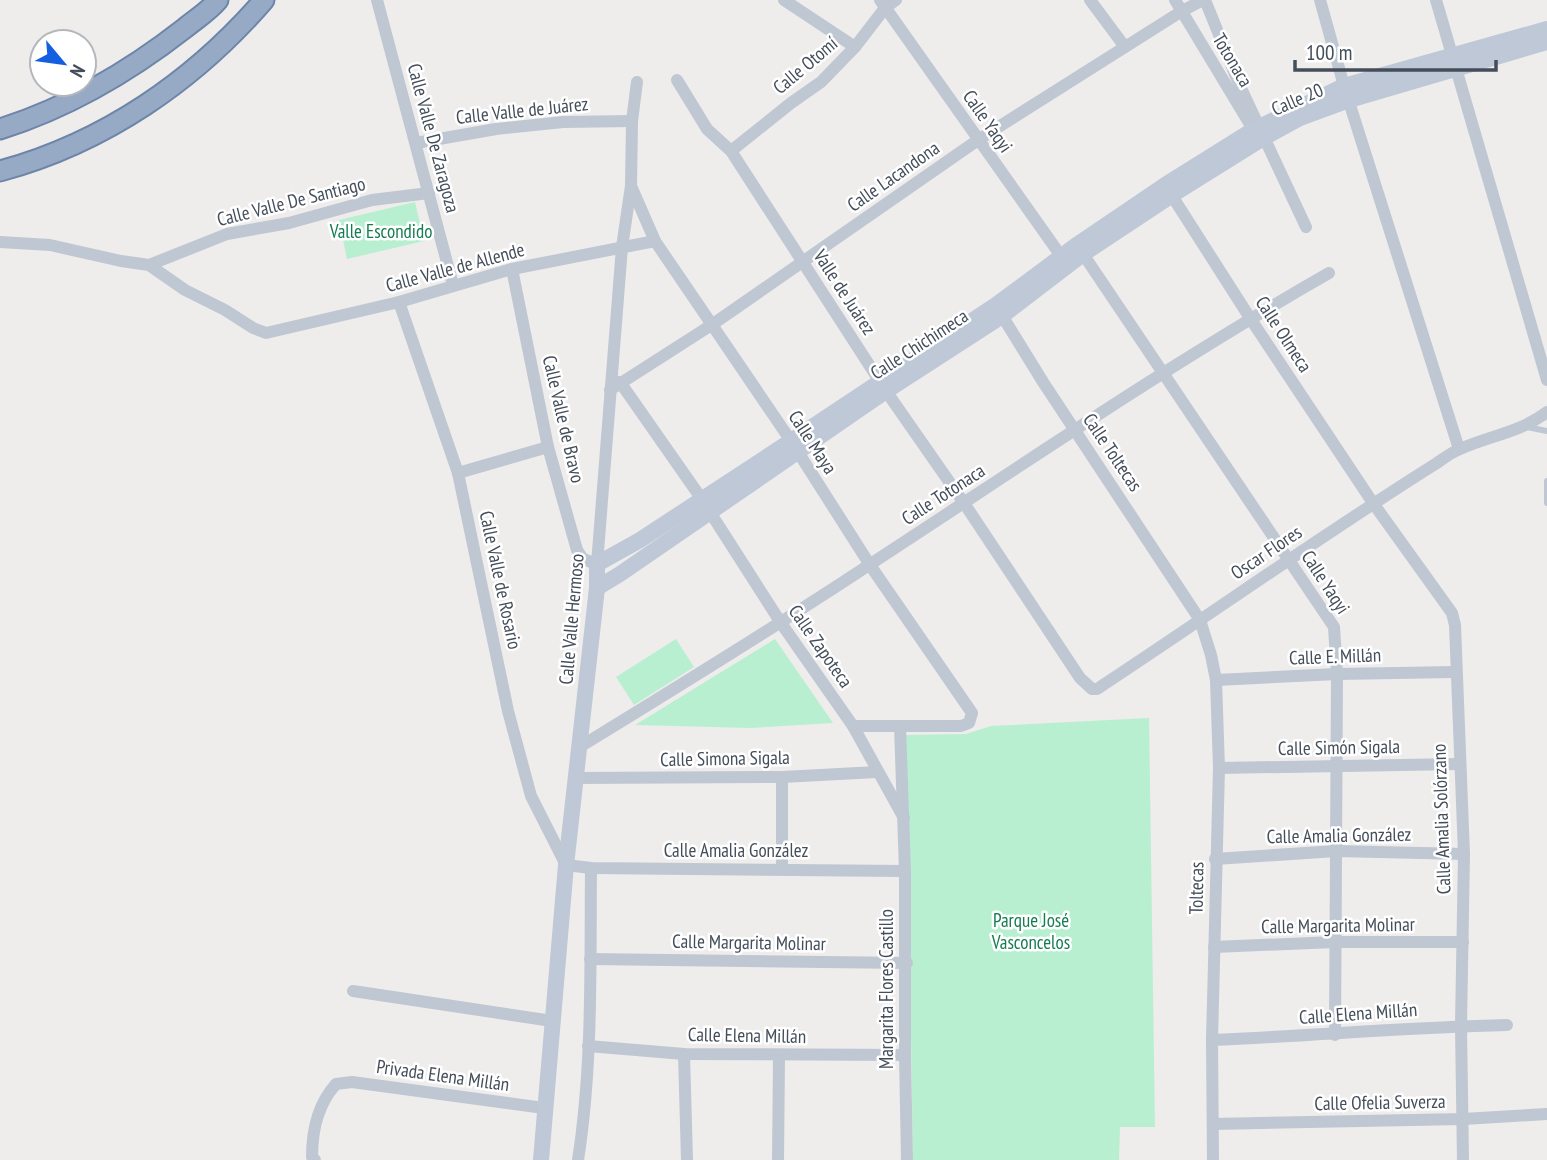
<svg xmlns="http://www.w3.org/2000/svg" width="1547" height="1160" font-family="'PT Sans Narrow',sans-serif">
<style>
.green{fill:#b8efd1}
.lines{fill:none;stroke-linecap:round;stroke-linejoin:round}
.trunk-casing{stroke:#6d85a9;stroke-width:23}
.service{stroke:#bfc7d2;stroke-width:6}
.minor{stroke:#bfc7d2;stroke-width:12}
.secondary{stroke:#bec8d6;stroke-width:16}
.trunk{stroke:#96aac5;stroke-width:19}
.labels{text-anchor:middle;stroke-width:5;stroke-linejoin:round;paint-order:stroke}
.street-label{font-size:19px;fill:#444e5a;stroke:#fff}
.park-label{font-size:19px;fill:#147c50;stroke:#fff}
</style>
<rect width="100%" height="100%" fill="#efecec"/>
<g class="green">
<polygon points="415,202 424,241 347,259 339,220"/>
<polygon points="676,639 694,667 634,705 616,677"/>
<polygon points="775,639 833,723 751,728 635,725"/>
<polygon points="1149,718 1155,1127 1120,1127 1119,1160 913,1160 906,735 966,734 991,726"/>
</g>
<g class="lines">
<g class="trunk-casing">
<g id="trunk">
<path d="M0,129C67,108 130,71 185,28C196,19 209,11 218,0"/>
<path d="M0,171C104,143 194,81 264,0"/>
</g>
</g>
<g class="service">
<polyline points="1527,427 1547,431"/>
<polyline points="1547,481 1547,503"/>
</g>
<g class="minor">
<polyline points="377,0 453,285"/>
<polyline points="784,0 855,47"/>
<polyline points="880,0 1061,256"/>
<polyline points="1090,0 1125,47"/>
<polyline points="1175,0 1254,131"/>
<polyline points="1205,0 1239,84 1306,227"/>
<polyline points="1320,0 1344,86 1459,449"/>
<polyline points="1436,0 1547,380"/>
<path d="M677,80L707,129L731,151L886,391L964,503L1080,678L1092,689H1097C1211,614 1322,535 1437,463C1444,458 1452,452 1460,449C1489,436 1521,432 1547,412"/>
<polyline points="416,143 496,129 563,122 632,121"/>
<polyline points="731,151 791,103 821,82 855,47 885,8 896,0"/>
<polyline points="631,186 655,241 791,441 870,565 972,713 969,723 961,726 853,726"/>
<polyline points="1167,188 1250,318 1373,503 1452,613 1455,625 1464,854 1461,1026 1463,1160"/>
<polyline points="0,242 50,245 121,261 149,265 227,234 289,223 372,200 429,193"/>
<polyline points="1083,254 1334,627 1337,674 1335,1035"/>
<polyline points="149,265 185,290 225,310 253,328 266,333 399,302 512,269 655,241"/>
<polyline points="512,269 548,447 577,550 583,559 597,564 622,247 631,186 632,121 637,82"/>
<polyline points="399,302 458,473 508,711 531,796 566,865 591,868 905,871"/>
<polyline points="998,309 1043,382 1200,620 1211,655 1216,680 1219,768 1212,1040 1213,1160"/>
<polyline points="620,382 701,498 781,623 853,726 904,818"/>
<polyline points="610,390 713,324 978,140 1182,11 1203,0"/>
<polyline points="458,473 548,447"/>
<polyline points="1216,680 1337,674 1456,672"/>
<polyline points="900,726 905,871 905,1055 907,1160"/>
<path d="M578,748C676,688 774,628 869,565C1021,466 1171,363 1329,273"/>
<polyline points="1219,768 1459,764"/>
<polyline points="782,777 782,869"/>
<polyline points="574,778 782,777 877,772"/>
<polyline points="1215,859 1336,851 1464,854"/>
<polyline points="1214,947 1335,942 1463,942"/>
<polyline points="590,959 907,963"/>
<polyline points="353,991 552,1021"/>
<path d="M1212,1040C1311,1036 1409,1027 1507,1025"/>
<polyline points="588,1046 684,1054 905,1055"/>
<polyline points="684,1054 687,1160"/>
<polyline points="1213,1124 1463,1119 1547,1114"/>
<path d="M315,1160L312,1157C312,1131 317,1105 336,1084L352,1082L544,1108"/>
<path d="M578,1160C593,1064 590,965 591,868"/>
<polyline points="778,1160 779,1056"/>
</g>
<g class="secondary">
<polyline points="597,588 620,574 886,391 1002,316 1083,254 1172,195 1265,137 1300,118 1349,100 1547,42"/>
<polyline points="541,1160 566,865 597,588 597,564 640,540 791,441 996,305 1078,244 1165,185 1253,130 1344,86 1547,29"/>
</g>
<use href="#trunk" class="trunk"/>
</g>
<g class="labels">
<g class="street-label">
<text transform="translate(1233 60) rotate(59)" y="7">Totonaca</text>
<text transform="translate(805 65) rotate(-40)" y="7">Calle Otomí</text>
<text transform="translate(1297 99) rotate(-23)" y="7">Calle 20</text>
<text transform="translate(522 110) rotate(-6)" y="7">Calle Valle de Juárez</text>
<text transform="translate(988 121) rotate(55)" y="7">Calle Yaqyi</text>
<text transform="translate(434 138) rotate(75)" y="7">Calle Valle De Zaragoza</text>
<text transform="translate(893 176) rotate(-35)" y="7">Calle Lacandona</text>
<text transform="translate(291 201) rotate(-14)" y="7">Calle Valle De Santiago</text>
<text transform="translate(455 267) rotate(-15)" y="7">Calle Valle de Allende</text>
<text transform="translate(845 292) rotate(57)" y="7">Valle de Juárez</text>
<text transform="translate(1284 334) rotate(57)" y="7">Calle Olmeca</text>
<text transform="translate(919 344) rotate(-33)" y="7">Calle Chichimeca</text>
<text transform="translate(564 419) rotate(77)" y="7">Calle Valle de Bravo</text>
<text transform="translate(813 442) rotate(57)" y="7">Calle Maya</text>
<text transform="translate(1113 452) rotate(56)" y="7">Calle Toltecas</text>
<text transform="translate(943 494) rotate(-33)" y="7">Calle Totonaca</text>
<text transform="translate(1266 552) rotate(-34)" y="7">Oscar Flores</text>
<text transform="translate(501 580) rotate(78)" y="7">Calle Valle de Rosario</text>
<text transform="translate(1326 582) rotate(57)" y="7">Calle Yaqyi</text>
<text transform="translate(571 619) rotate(-85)" y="7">Calle Valle Hermoso</text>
<text transform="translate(821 646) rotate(55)" y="7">Calle Zapoteca</text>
<text transform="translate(1335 656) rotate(-2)" y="7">Calle E. Millán</text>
<text transform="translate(1339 747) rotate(-1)" y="7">Calle Simón Sigala</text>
<text transform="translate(725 758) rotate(-1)" y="7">Calle Simona Sigala</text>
<text transform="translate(1441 819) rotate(-92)" y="7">Calle Amalia Solórzano</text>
<text transform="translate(1339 835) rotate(-1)" y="7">Calle Amalia González</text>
<text x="736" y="857">Calle Amalia González</text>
<text transform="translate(1196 888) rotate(-89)" y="7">Toltecas</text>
<text transform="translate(1338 925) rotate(-1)" y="7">Calle Margarita Molinar</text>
<text transform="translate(749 942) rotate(1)" y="7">Calle Margarita Molinar</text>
<text transform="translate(886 989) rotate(-90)" y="7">Margarita Flores Castillo</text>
<text transform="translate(1358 1013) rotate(-4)" y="7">Calle Elena Millán</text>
<text transform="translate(747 1035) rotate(1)" y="7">Calle Elena Millán</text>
<text transform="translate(443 1075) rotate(8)" y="7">Privada Elena Millán</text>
<text transform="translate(1380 1102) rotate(-1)" y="7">Calle Ofelia Suverza</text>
</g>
<g class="park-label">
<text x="381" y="238">Valle Escondido</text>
<text x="1031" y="927">Parque José<tspan x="1031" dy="22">Vasconcelos</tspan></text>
</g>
</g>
<g transform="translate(63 63) rotate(119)"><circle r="33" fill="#ffffff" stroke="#b4b8bd" stroke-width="2"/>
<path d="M0-5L12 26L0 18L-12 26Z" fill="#145fe1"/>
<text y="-10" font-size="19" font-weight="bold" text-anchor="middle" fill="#444e5a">N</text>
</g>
<path d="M1295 60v10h201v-10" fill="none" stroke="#444e5a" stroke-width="3.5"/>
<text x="1306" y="60" font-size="21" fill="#444e5a" stroke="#ffffff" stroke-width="5" paint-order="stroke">100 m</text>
</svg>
